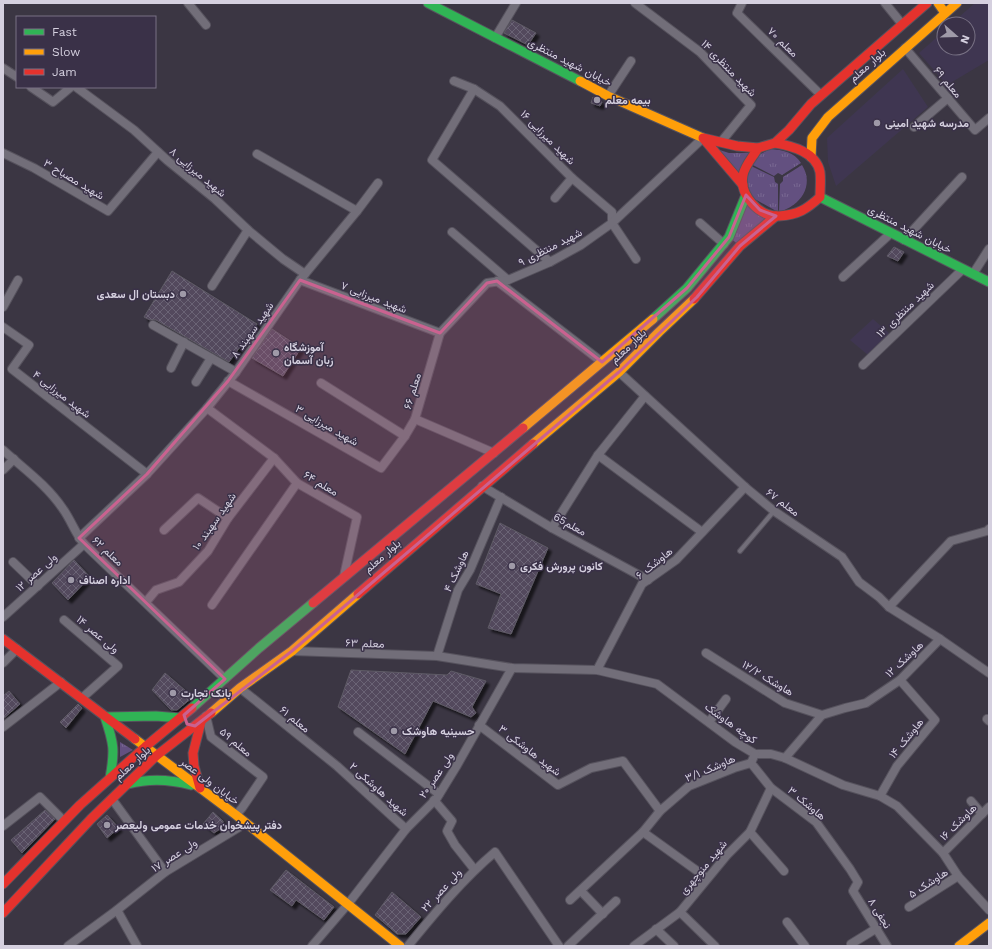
<svg xmlns="http://www.w3.org/2000/svg" width="992" height="949" font-family="'Work Sans',Vazirmatn,sans-serif">
<style>
.built{fill:#3f3651}
.grass{fill:url(#grass-tufts)}
.building{fill:url(#building-cross-hatch);stroke:#5e5a65;filter:url(#shadow)}
.lines{fill:none;stroke-linecap:round;stroke-linejoin:round}
.lane-casing{stroke:#56525d;stroke-width:6}
.street-casing{stroke:#56525d;stroke-width:10}
.fast-casing{stroke:#56525d;stroke-width:11}
.slow-casing{stroke:#56525d;stroke-width:11}
.jam-casing{stroke:#56525d;stroke-width:11}
.lane{stroke:#726e79;stroke-width:4}
.street{stroke:#726e79;stroke-width:8}
.fast{stroke:#30b455;stroke-width:9}
.slow{stroke:#ff9f0a;stroke-width:9}
.jam{stroke:#e5322d;stroke-width:9}
.marked{fill:#ca6290;fill-opacity:0.2;stroke:#ca6290;stroke-width:3;stroke-linejoin:round}
.poi-dot{fill:#9f9aa8;stroke:#3a3148;stroke-width:1.5}
.labels{text-anchor:middle;stroke-width:3;stroke-linejoin:round;paint-order:stroke}
.street-label{font-size:11px;fill:#d5d0df;stroke:#3a3148}
.poi-label{font-size:11px;font-weight:bold;fill:#d5d0df;stroke:#3a3148;text-anchor:start}
</style>
<defs>
<pattern id="grass-tufts" width="24" height="20" patternUnits="userSpaceOnUse"><rect width="24" height="20" fill="#635080"/><path d="M3 7l-1-3M5 7V3M7 7l1-3M15 17l-1-3M17 17v-4M19 17l1-3" fill="none" stroke="#786892"/></pattern>
<pattern id="building-cross-hatch" width="8" height="8" patternUnits="userSpaceOnUse"><rect width="8" height="8" fill="#524a5d"/><path d="M0 0l8 8M0 8l8-8" fill="none" stroke="#6a6374"/></pattern>
<filter id="shadow"><feDropShadow dx="3.5" dy="3.5" stdDeviation="1" flood-color="#0009"/></filter>
</defs>
<rect width="100%" height="100%" fill="#3b3643"/>
<g class="built">
<polygon points="975,3 989,3 989,60 947,85 919,53 944,31 944,48 968,48 968,24 951,24"/>
<polygon points="903,69 928,107 836,186 828,162 827,138"/>
<polygon points="873,319 890,334 868,355 850,340"/>
</g>
<g class="grass">
<polygon points="704,145 729,153 758,153 742,175"/>
<path d="M770,149C783,150 794,152 801,163L782,175L778,173L774,176L749,163L753,158Z"/>
<polygon points="749,165 774,177 775,182 778,184 778,212 746,194"/>
<path d="M802,165C815,186 800,206 779,212L780,184L783,181V177Z"/>
<polygon points="746,197 769,214 739,245 730,238"/>
<polygon points="120,742 133,750 120,757"/>
</g>
<g class="building">
<polygon points="512,20 536,33 528,45 504,33"/>
<polygon points="593,97 602,102 600,106 591,103"/>
<polygon points="894,247 904,252 898,261 887,256"/>
<polygon points="172,271 257,324 229,362 156,320 150,320 144,317"/>
<polygon points="272,329 301,348 283,376 252,358"/>
<polygon points="500,523 548,548 511,634 488,628 501,594 476,584"/>
<polygon points="74,560 90,577 68,600 52,583"/>
<polygon points="351,670 447,675 451,671 486,681 472,707 476,713 471,717 433,701 405,754 338,707"/>
<polygon points="165,673 193,697 177,710 171,710 152,690"/>
<polygon points="9,691 20,704 3,719 3,696"/>
<polygon points="78,704 82,708 66,728 60,722"/>
<polygon points="45,810 55,819 22,853 11,840"/>
<polygon points="213,812 223,821 223,827 214,833 203,824"/>
<polygon points="107,815 119,828 107,838 97,824"/>
<polygon points="286,870 334,907 324,920 296,900 292,906 270,890"/>
<polygon points="392,892 421,917 406,934 397,934 375,915"/>
</g>
<g class="lines">
<g class="lane-casing">
<polyline id="lane" points="740,551 774,511"/>
</g>
<g class="street-casing">
<g id="street">
<polyline points="188,3 206,25"/>
<polyline points="635,3 700,52 751,105 721,142"/>
<polyline points="742,3 737,13 821,95"/>
<polyline points="885,3 902,24"/>
<polyline points="495,38 516,3"/>
<polyline points="905,48 975,130 989,118"/>
<polyline points="3,68 17,77"/>
<polyline points="454,81 474,89 500,106 572,178 612,212 612,223 636,259"/>
<polyline points="31,87 53,102 71,87"/>
<polyline points="76,87 134,130 168,161 215,199 248,230 283,259 305,274"/>
<polyline points="474,89 432,160 550,262"/>
<polyline points="608,96 631,61"/>
<polyline points="914,127 948,98"/>
<polyline points="3,153 34,168 108,211 158,152"/>
<polyline points="555,198 572,178"/>
<polyline points="357,211 378,183"/>
<polyline points="700,223 724,244"/>
<polyline points="452,232 508,280"/>
<polyline points="904,240 962,177"/>
<polyline points="973,274 989,249"/>
<polyline points="843,277 891,233"/>
<polyline points="300,280 440,333"/>
<polyline points="497,281 602,362"/>
<polyline points="212,286 248,230"/>
<polyline points="3,307 18,280"/>
<polyline points="153,325 236,372"/>
<polyline points="3,327 29,345 12,369 147,474"/>
<polyline points="863,365 963,269"/>
<polyline points="171,368 184,342"/>
<polyline points="619,372 745,487 774,511 842,557 859,582 879,597 889,607 940,639 989,673"/>
<polyline points="228,381 381,468 405,436"/>
<polyline points="196,382 211,358"/>
<polyline points="321,383 405,436 415,419"/>
<polyline points="207,408 274,458 297,483 357,517 344,576"/>
<path d="M3,450C24,469 47,485 63,509C71,520 75,533 84,544L225,679"/>
<polyline points="494,453 415,419 440,333 487,283 508,280 550,262 581,245 612,223 703,138"/>
<polyline points="598,455 702,532"/>
<polyline points="3,470 14,459"/>
<polyline points="482,486 552,528 648,580"/>
<polyline points="552,528 598,455 645,396"/>
<polyline points="164,530 198,498 228,518"/>
<polyline points="79,538 147,474 207,408 236,372 300,280 357,211 257,154"/>
<polyline points="13,562 38,586"/>
<polyline points="146,602 156,590 179,582 208,551 228,518 274,458"/>
<polyline points="212,605 297,483"/>
<polyline points="889,607 951,541 987,531 989,529"/>
<polyline points="3,617 84,544"/>
<polyline points="64,620 118,666 82,698"/>
<polyline points="292,651 437,656 512,668 597,670 657,684 735,742 755,754 771,754 785,758 843,785 880,796 897,806 943,853 958,876 989,910"/>
<polyline points="706,653 785,703 822,715"/>
<polyline points="437,656 458,590 470,570 501,497"/>
<polyline points="3,663 17,649"/>
<polyline points="597,670 642,584 676,560 745,487"/>
<polyline points="240,688 337,766 406,829"/>
<polyline points="206,716 211,737 263,777 242,808 236,815"/>
<polyline points="987,719 989,721"/>
<polyline points="709,722 726,699"/>
<polyline points="479,725 558,785 591,768 623,761 660,811"/>
<polyline points="3,727 61,682"/>
<polyline points="358,732 439,794"/>
<polyline points="755,754 751,763 771,788 816,822 850,869 858,882 853,891 887,946"/>
<polyline points="785,758 822,715 845,708 866,703 900,680 940,639"/>
<polyline points="880,796 897,766 935,720 900,680"/>
<polyline points="112,799 165,872"/>
<polyline points="434,800 452,821 447,831 455,845 474,869"/>
<polyline points="971,801 982,814"/>
<polyline points="3,826 40,797 64,821"/>
<polyline points="750,832 784,871"/>
<polyline points="943,853 989,807"/>
<polyline points="707,878 643,832 660,811 689,786 734,768 751,763"/>
<polyline points="581,891 603,914"/>
<polyline points="570,900 643,832"/>
<polyline points="909,907 958,876"/>
<polyline points="117,910 137,946"/>
<polyline points="680,912 715,946"/>
<polyline points="787,922 805,946"/>
<polyline points="656,929 674,946"/>
<polyline points="851,944 877,928"/>
<polyline points="68,946 117,910 165,872 246,823"/>
<polyline points="312,946 348,904 406,829 437,798 456,767 512,668"/>
<path d="M408,946C435,913 462,880 495,852L559,946"/>
<polyline points="568,946 616,901"/>
<polyline points="634,946 680,912 727,855 750,832 771,788"/>
</g>
</g>
<g class="fast-casing">
<g id="fast">
<polyline points="428,3 580,81"/>
<polyline points="820,197 989,282"/>
<polyline points="653,319 687,288 729,237 746,195"/>
<polyline points="192,708 259,648 313,603"/>
<path d="M110,778C115,750 114,744 105,717L156,716L180,718"/>
<path d="M128,784C150,778 169,779 191,785"/>
</g>
</g>
<g class="slow-casing">
<g id="slow">
<polyline points="938,3 945,13"/>
<polyline points="580,81 608,96 703,138"/>
<polyline points="811,157 812,138 828,117 957,3"/>
<polyline points="523,428 653,319"/>
<polyline points="533,444 619,372 659,332 694,299"/>
<polyline points="211,713 240,688 292,651 358,594"/>
<polyline points="135,739 236,815 400,946"/>
<polyline points="959,946 989,923"/>
</g>
</g>
<g class="jam-casing">
<g id="jam">
<polyline points="775,143 789,130 811,104 927,3"/>
<path d="M775,143C792,146 816,152 820,172C821,180 820,189 820,197C807,209 798,215 779,216C759,217 739,195 743,175C745,165 753,157 758,148Z"/>
<polyline points="743,185 703,138 737,146 758,148"/>
<polyline points="694,299 740,246 776,216"/>
<polyline points="358,594 533,444"/>
<polyline points="313,603 523,428"/>
<polyline points="3,639 135,739"/>
<polyline points="200,788 194,766 193,753 201,722"/>
<polyline points="3,884 80,805 145,747 192,708"/>
<polyline points="3,913 91,819 156,756 211,713"/>
</g>
</g>
<use href="#lane" class="lane"/>
<use href="#street" class="street"/>
<use href="#fast" class="fast"/>
<use href="#slow" class="slow"/>
<use href="#jam" class="jam"/>
</g>
<path class="marked" d="M746,195L760,210L776,216L740,246L697,297L619,372L292,651L195,726L187,724L184,715L225,679L79,538L147,474L228,381L300,280L440,333L487,283L497,281L602,362L687,288L729,237Z"/>
<g class="poi-dot">
<circle cx="597" cy="100" r="4"/>
<circle cx="877" cy="123" r="4"/>
<circle cx="183" cy="294" r="4"/>
<circle cx="276" cy="353" r="4"/>
<circle cx="512" cy="566" r="4"/>
<circle cx="71" cy="580" r="4"/>
<circle cx="173" cy="693" r="4"/>
<circle cx="394" cy="731" r="4"/>
<circle cx="107" cy="825" r="4"/>
</g>
<g class="labels">
<g class="street-label">
<text transform="translate(783 42) rotate(44)" y="4">معلم ۷۰</text>
<text transform="translate(570 62) rotate(27)" y="4">خیابان شهید منتظری</text>
<text transform="translate(867 65) rotate(-42)" y="4">بلوار معلم</text>
<text transform="translate(729 68) rotate(46)" y="4">شهید منتظری ۱۴</text>
<text transform="translate(948 82) rotate(50)" y="4">معلم ۶۹</text>
<text transform="translate(548 137) rotate(45)" y="4">شهید میرزایی ۱۶</text>
<text transform="translate(198 172) rotate(40)" y="4">شهید میرزایی ۸</text>
<text transform="translate(74 179) rotate(31)" y="4">شهید مصباح ۳</text>
<text transform="translate(910 229) rotate(27)" y="4">خیابان شهید منتظری</text>
<text transform="translate(550 247) rotate(-27)" y="4">شهید منتظری ۹</text>
<text transform="translate(374 297) rotate(21)" y="4">شهید میرزایی ۷</text>
<text transform="translate(905 309) rotate(-44)" y="4">شهید منتظری ۱۳</text>
<text transform="translate(252 330) rotate(-55)" y="4">شهید سهبند ۸</text>
<text transform="translate(628 346) rotate(-44)" y="4">بلوار معلم</text>
<text transform="translate(412 391) rotate(-73)" y="4">معلم ۶۶</text>
<text transform="translate(62 394) rotate(38)" y="4">شهید میرزایی ۴</text>
<text transform="translate(327 425) rotate(30)" y="4">شهید میرزایی ۳</text>
<text transform="translate(321 483) rotate(31)" y="4">معلم ۶۴</text>
<text transform="translate(783 502) rotate(37)" y="4">معلم ۶۷</text>
<text transform="translate(214 521) rotate(-55)" y="4">شهید سهبند ۱۰</text>
<text transform="translate(570 524) rotate(29)" y="4">معلم65</text>
<text transform="translate(108 551) rotate(43)" y="4">معلم ۶۲</text>
<text transform="translate(382 556) rotate(-41)" y="4">بلوار معلم</text>
<text transform="translate(654 563) rotate(-39)" y="4">هاوشک ۶</text>
<text transform="translate(456 571) rotate(-65)" y="4">هاوشک ۴</text>
<text transform="translate(36 572) rotate(-42)" y="4">ولی عصر ۱۲</text>
<text transform="translate(98 634) rotate(40)" y="4">ولی عصر ۱۴</text>
<text transform="translate(365 643) rotate(2)" y="4">معلم ۶۳</text>
<text transform="translate(904 659) rotate(-43)" y="4">هاوشک ۱۲</text>
<text transform="translate(768 678) rotate(31)" y="4">هاوشک ۱۲/۲</text>
<text transform="translate(295 719) rotate(39)" y="4">معلم ۶۱</text>
<text transform="translate(731 723) rotate(36)" y="4">کوچه هاوشک</text>
<text transform="translate(906 738) rotate(-51)" y="4">هاوشک ۱۴</text>
<text transform="translate(236 742) rotate(40)" y="4">معلم ۵۹</text>
<text transform="translate(530 750) rotate(38)" y="4">شهید هاوشکی ۳</text>
<text transform="translate(132 763) rotate(-43)" y="4">بلوار معلم</text>
<text transform="translate(710 768) rotate(-23)" y="4">هاوشک ۳/۱</text>
<text transform="translate(436 775) rotate(-56)" y="4">ولی عصر ۲۰</text>
<text transform="translate(210 781) rotate(37)" y="4">خیابان ولی عصر</text>
<text transform="translate(379 789) rotate(42)" y="4">شهید هاوشکی ۲</text>
<text transform="translate(807 803) rotate(40)" y="4">هاوشک ۳</text>
<text transform="translate(958 822) rotate(-45)" y="4">هاوشک ۱۶</text>
<text transform="translate(174 855) rotate(-33)" y="4">ولی عصر ۱۷</text>
<text transform="translate(703 867) rotate(-50)" y="4">شهید منوچهری</text>
<text transform="translate(928 883) rotate(-33)" y="4">هاوشک ۵</text>
<text transform="translate(441 890) rotate(-48)" y="4">ولی عصر ۲۲</text>
<text transform="translate(880 913) rotate(58)" y="4">نجفی ۸</text>
</g>
<g class="poi-label">
<text x="605" y="104">بیمه معلم</text>
<text x="885" y="127">مدرسه شهید امینی</text>
<text x="175" y="298" text-anchor="end">دبستان ال سعدی</text>
<text x="284" y="351">آموزشگاه<tspan x="284" dy="13">زبان آسمان</tspan></text>
<text x="520" y="570">کانون پرورش فکری</text>
<text x="79" y="584">اداره اصناف</text>
<text x="181" y="697">بانک تجارت</text>
<text x="402" y="735">حسینیه هاوشک</text>
<text x="115" y="829">دفتر پیشخوان خدمات عمومی ولیعصر</text>
</g>
</g>
<rect width="992" height="949" fill="none" stroke="#d5d0df" stroke-width="8"/>
<rect x="16" y="16" width="140" height="72" fill="#3a3148" stroke="#787184"/>
<rect x="24" y="29" width="20" height="6" fill="#30b455" stroke="#787184"/>
<text x="52" y="36" font-size="12" fill="#d5d0df">Fast</text>
<rect x="24" y="49" width="20" height="6" fill="#ff9f0a" stroke="#787184"/>
<text x="52" y="56" font-size="12" fill="#d5d0df">Slow</text>
<rect x="24" y="69" width="20" height="6" fill="#e5322d" stroke="#787184"/>
<text x="52" y="76" font-size="12" fill="#d5d0df">Jam</text>
<g transform="translate(956 36) rotate(110)"><circle r="19" fill="#3a3148" stroke="#787184"/>
<path d="M0-3L7 15L0 10L-7 15Z" fill="#9f9aa8"/>
<text y="-6" font-size="11" font-weight="bold" text-anchor="middle" fill="#d5d0df">N</text>
</g>
</svg>
